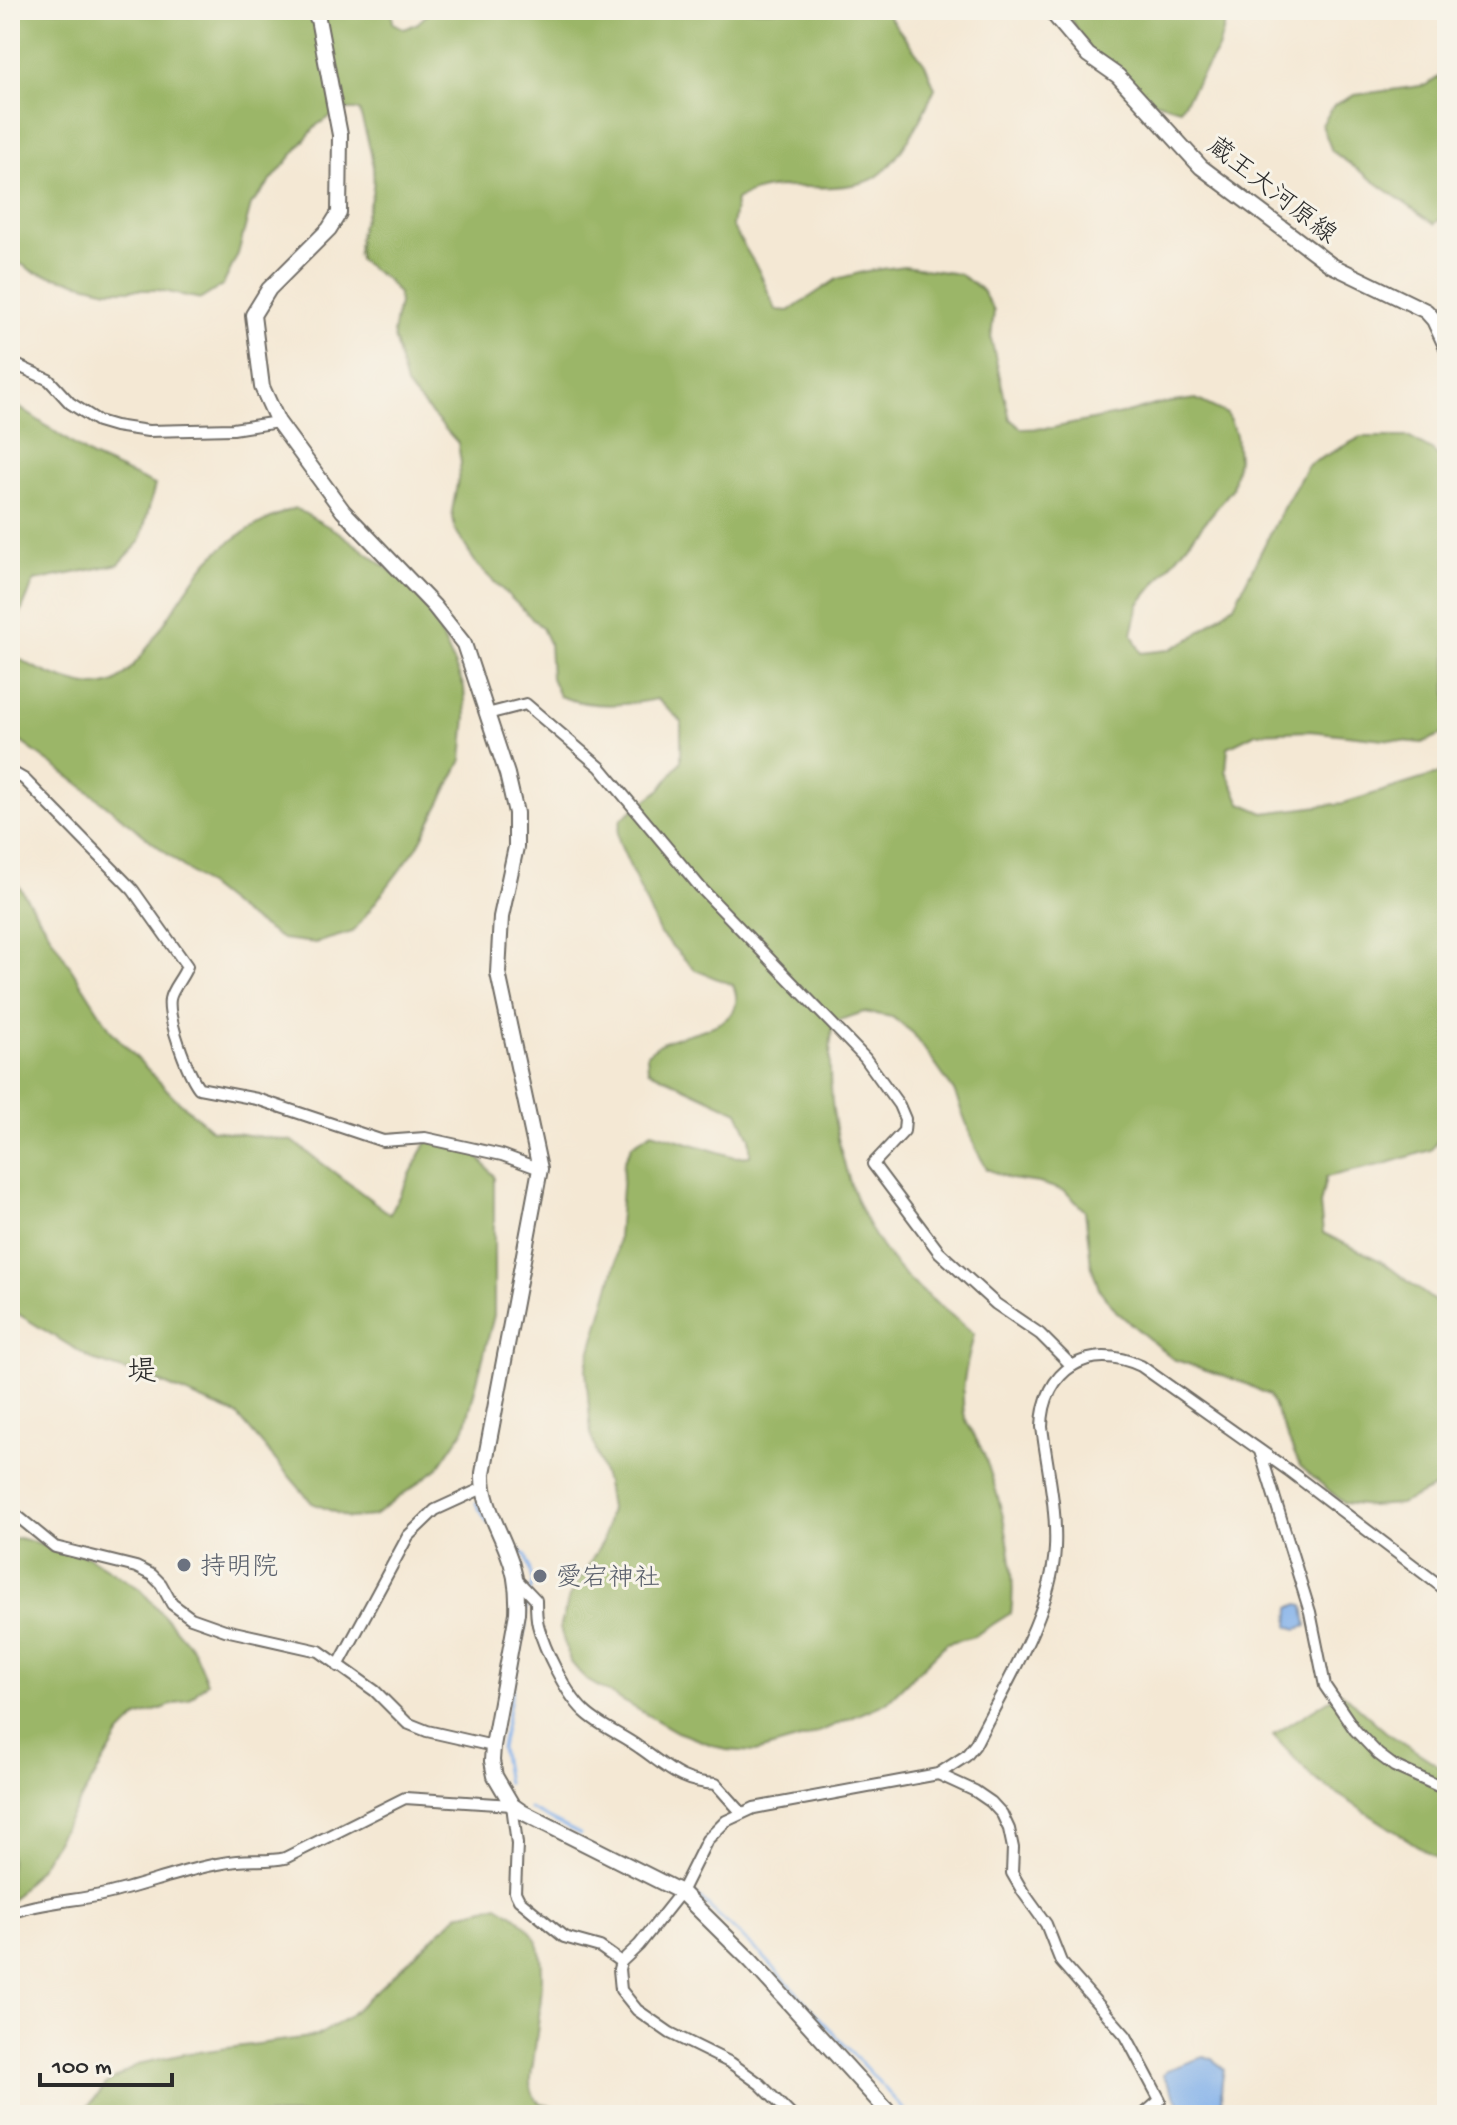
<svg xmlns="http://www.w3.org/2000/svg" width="1457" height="2125" font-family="'Gochi Hand','Klee One',sans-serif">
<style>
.forest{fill:#9bb668;stroke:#63704a;stroke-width:2}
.water{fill:#7fafea;stroke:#556d8a;stroke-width:2}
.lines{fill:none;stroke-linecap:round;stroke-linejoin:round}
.stream{stroke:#7fafea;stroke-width:3}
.street-casing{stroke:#716d66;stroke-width:14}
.secondary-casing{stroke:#716d66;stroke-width:18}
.street{stroke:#fff;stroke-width:10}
.secondary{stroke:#fff;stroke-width:14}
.worship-dot{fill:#6b7280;stroke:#f7f3e8;stroke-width:3}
.labels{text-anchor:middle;stroke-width:6;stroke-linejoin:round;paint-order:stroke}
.street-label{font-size:26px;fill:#2b2b2b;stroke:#f7f3e8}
.worship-label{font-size:26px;fill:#5b616d;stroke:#f7f3e8;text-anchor:start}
.quarter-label{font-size:30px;fill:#2b2b2b;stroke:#f7f3e8}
</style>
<rect width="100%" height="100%" fill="#f7f3e8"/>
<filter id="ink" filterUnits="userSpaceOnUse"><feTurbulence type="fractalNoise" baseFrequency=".0125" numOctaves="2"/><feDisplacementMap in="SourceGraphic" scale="16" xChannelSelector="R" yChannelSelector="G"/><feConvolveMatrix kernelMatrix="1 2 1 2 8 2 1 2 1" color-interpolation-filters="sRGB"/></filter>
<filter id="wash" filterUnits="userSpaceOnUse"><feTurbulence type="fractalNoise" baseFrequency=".006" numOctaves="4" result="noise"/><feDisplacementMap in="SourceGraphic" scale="32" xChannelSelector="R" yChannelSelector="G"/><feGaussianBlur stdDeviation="1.8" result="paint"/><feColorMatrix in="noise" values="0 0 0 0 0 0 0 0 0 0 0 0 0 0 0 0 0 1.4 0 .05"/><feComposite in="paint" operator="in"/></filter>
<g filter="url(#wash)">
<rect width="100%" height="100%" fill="#f4e8d4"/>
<g class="forest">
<path d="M10,10H392L393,23L405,29L418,23L432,10H884L925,64L935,88C924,113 896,172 868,181C850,187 825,188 807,187C778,187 761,185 736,200L732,226L759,271L776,310L789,311L837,279L867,271L904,266L959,274L981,289L994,311L991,339L1002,386L1010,419L1022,429L1052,428L1131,412L1158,404L1196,399L1227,414L1236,435L1238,459L1232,489L1139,604L1132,634L1141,653L1169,650L1192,638L1234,605L1282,510L1308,465L1361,437H1408L1433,451L1447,466V732L1422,743L1309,731L1256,733L1228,747L1226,771L1241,803L1264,813L1344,803L1447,771V1127L1431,1150L1388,1163L1326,1177L1320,1205L1323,1233L1381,1261L1445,1309L1447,1315V1474L1434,1488L1400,1504L1370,1506L1344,1503L1300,1466L1269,1395L1242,1382L1173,1359L1117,1312L1099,1289L1091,1264L1085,1211L1065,1191L1039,1183L1010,1179L987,1169L977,1151L954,1091L913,1033L892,1017L864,1012L833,1022C821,1101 845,1210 900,1270C922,1294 950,1313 974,1334C968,1361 960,1385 964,1413C967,1428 980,1442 985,1457C1001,1501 1018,1566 1011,1613L974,1636L947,1643L886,1703L807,1737L755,1752L726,1750L677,1732L585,1679L570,1661L560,1628L569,1598L603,1541L610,1509L606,1483L591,1435L586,1368L616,1263L624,1162L632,1145L652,1132L735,1157L750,1156V1138L738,1112L648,1070L647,1054C652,1050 657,1046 662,1043C687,1030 752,1029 733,985L695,970L660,934L619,842L618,833L621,819L661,789L681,761V721L657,699C625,706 590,708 559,696L551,678L549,643L542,628L477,565L455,529L452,511L461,463L458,443L406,386L393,333L399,303L398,293L388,281L359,260C356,230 364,224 371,198C379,172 367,136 359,110H342L317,125L251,205L238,254L223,285L201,299L158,290H108L34,272L10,257Z"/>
<polygon points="1065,10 1229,10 1218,49 1180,109 1126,93 1093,55"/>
<polygon points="1447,71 1447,214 1434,224 1332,151 1322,125 1334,105 1355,95 1427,85"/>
<path d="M10,401L92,457L155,485L140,542L119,564L34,581L16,624L14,655C30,667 45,673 64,679C80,684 95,689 112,683C140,673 186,582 211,558C236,534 263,520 295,508L340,533L415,589L442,636L464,687L466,717L462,760L418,846L353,932L315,943L282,939L243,914L78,783L10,734Z"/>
<polygon points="10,872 112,1032 174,1097 212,1130 292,1141 390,1214 427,1141 476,1154 494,1176 494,1315 465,1428 438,1468 374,1516 349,1518 312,1503 237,1415 152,1379 95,1361 10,1309"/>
<polygon points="19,1538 87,1556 140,1589 193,1649 207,1682 190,1699 137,1717 120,1734 41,1866 10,1902 10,1539"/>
<polygon points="1341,1692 1386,1732 1447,1771 1447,1865 1313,1778 1273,1735"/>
<path d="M498,1905C514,1914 529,1925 537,1942C549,1965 536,2036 533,2064C531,2075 528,2089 536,2099C548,2113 607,2113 626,2115H81L107,2084L138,2064L184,2054L317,2036L348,2017L459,1914Z"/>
</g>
<g class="water">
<polygon points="1298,1604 1304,1605 1307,1626 1297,1629 1289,1626 1290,1608"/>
<path d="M1203,2057L1213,2058L1224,2070C1221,2085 1219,2099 1225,2113L1186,2115L1163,2075L1167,2070Z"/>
</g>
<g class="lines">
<g class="stream">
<polyline points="476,1503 488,1523"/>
<polyline points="507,1783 501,1748 525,1627 526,1600 533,1583 526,1555 511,1544"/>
<polyline points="530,1809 580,1834"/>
<polyline points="694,1893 763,1956 909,2115"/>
</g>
</g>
</g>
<g filter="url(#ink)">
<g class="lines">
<g class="street-casing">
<g id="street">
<polyline points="10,362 49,380 70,403 98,421 115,426 148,431 233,429 278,422"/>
<polyline points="487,714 526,704 600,767 700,887 865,1058 899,1105 905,1119 904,1131 873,1164 939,1252 996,1304 1040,1334 1072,1366"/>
<path d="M10,771L24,779L133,890L187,966C183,978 172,988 170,999C167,1018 187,1072 199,1088L257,1099L383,1141L425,1138L502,1155L540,1169"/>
<polyline points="1260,1451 1310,1612 1325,1686 1355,1730 1378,1754 1394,1766 1447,1790"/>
<polyline points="10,1510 55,1547 136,1567 152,1575 161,1584 172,1604 191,1618 225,1630 319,1651 375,1691 407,1723 427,1731 493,1746"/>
<path d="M516,1579L536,1600C536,1608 536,1617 538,1625C544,1649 566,1694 584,1711C599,1726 623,1735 640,1748C669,1768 679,1782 716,1784L741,1812"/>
<polyline points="338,1666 408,1536 435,1510 483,1488"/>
<polyline points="938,1774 975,1791 991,1802 1002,1814 1009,1829 1013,1848 1012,1873 1023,1892 1046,1924 1061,1962 1126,2036 1160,2100 1143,2115"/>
<path d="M10,1913C41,1902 74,1901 106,1894C149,1884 193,1866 237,1861C254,1859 268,1862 285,1858L405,1798L512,1805L517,1844L515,1892L519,1900L564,1937L600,1947L621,1962"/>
<path d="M791,2115L760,2084L731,2063L670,2033L637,2010L621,1990L619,1969L621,1962L639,1945L681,1892L707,1840L726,1821L754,1808L938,1774L966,1756L975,1745C1003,1688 1052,1613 1055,1548C1057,1508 1047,1467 1042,1427C1043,1370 1089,1341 1141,1366L1288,1470L1447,1591"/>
</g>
</g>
<g class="secondary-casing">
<g id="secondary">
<path d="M312,10L318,19L340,135L339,213L329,229L269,289L253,315L262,387L278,422L343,511L434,606L464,644L507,774L516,813V847L501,917L498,973L540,1169L483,1473C482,1501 497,1525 507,1551C516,1572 518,1591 517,1613L493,1746L492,1761L495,1776L512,1805L522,1812L681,1892L751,1961L891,2115"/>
<polyline points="1050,10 1088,55 1118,76 1201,167 1331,265 1426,311 1434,320 1447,348"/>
</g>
</g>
<use href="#street" class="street"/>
<use href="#secondary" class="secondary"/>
</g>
</g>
<g class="worship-dot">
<circle cx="184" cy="1565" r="8"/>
<circle cx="540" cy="1576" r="8"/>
</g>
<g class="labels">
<g class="street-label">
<text transform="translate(1273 189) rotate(38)" y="9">蔵王大河原線</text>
</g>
<g class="worship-label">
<text x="200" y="1574">持明院</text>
<text x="556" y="1585">愛宕神社</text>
</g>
<g class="quarter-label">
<text x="142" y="1380">堤</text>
</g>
</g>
<rect width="1457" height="2125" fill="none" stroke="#f7f3e8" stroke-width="40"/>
<path d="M40 2073v12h132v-12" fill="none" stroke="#2b2b2b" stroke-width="4"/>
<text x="52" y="2073" font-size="24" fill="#2b2b2b" stroke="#f7f3e8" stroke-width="6" paint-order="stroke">100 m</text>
</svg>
